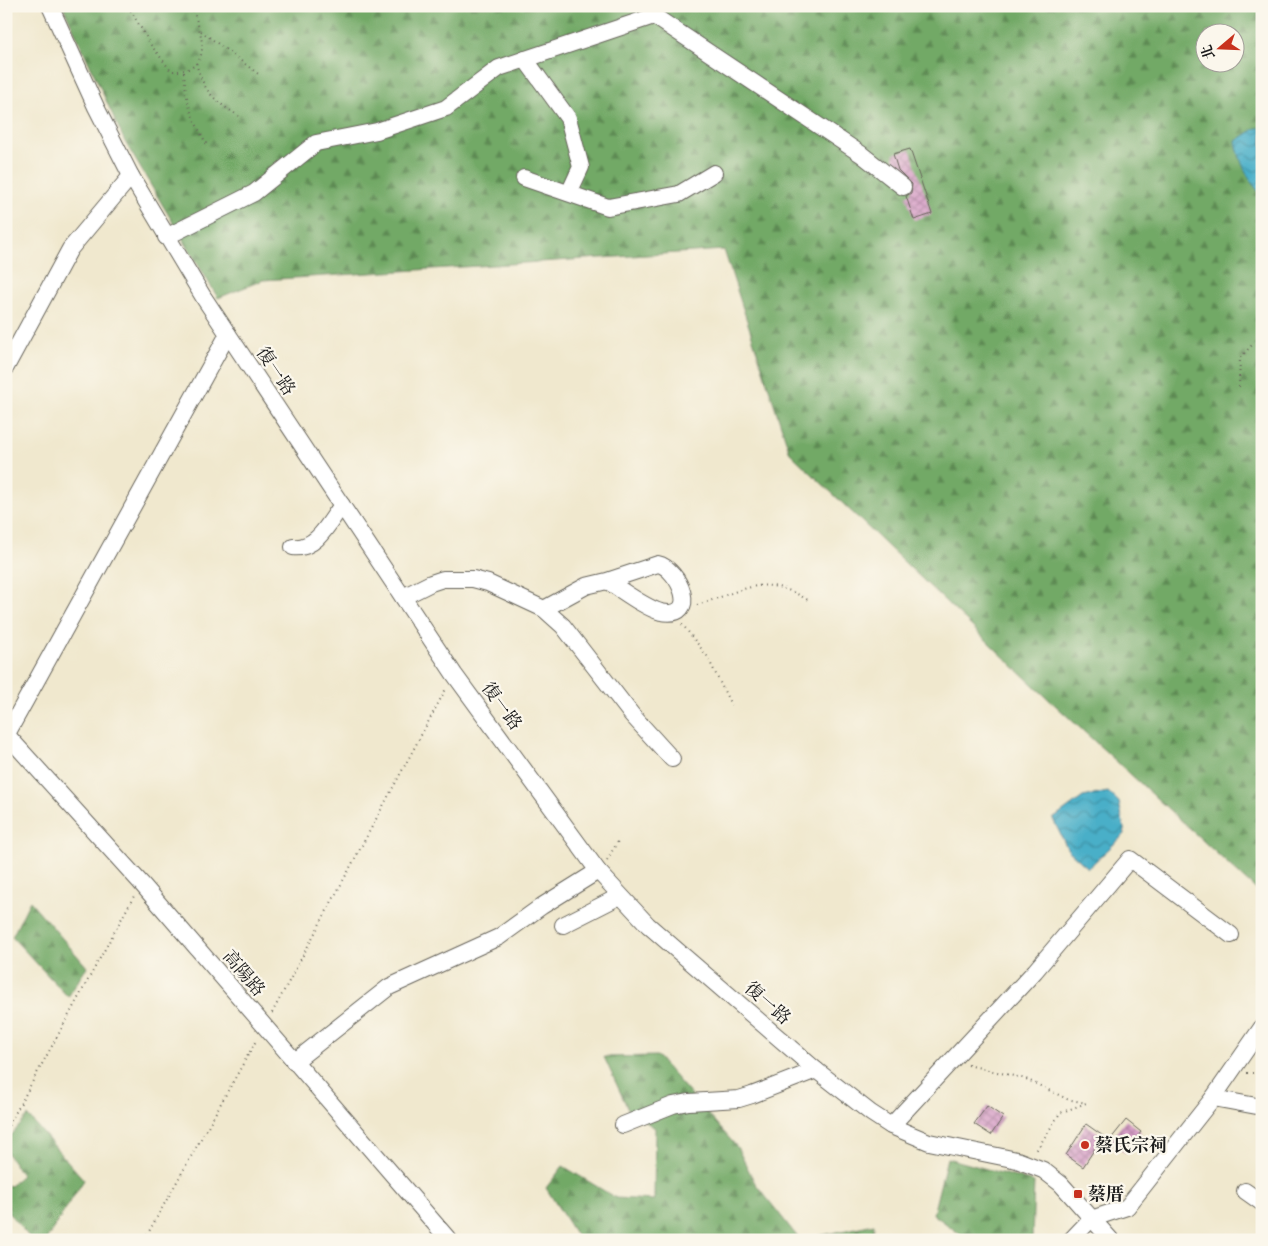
<svg xmlns="http://www.w3.org/2000/svg" width="1268" height="1246" font-family="Alegreya,'Noto Serif TC',serif">
<style>
.forest{fill:url(#forest-firs);stroke:#476241;fill-rule:evenodd}
.water{fill:url(#water-waves);stroke:#326672}
.building{fill:url(#building-cross-hatch)}
.lines{fill:none;stroke-linecap:round;stroke-linejoin:round}
.minor-casing{stroke:#66635a;stroke-width:18}
.path{stroke:#66635a;stroke-width:2;stroke-dasharray:1 4;stroke-linecap:butt}
.minor{stroke:#fff;stroke-width:16}
.poi-dot{fill:#c8321e;stroke:#fbf7ec;stroke-width:2}
.labels{text-anchor:middle;stroke-width:4.5;stroke-linejoin:round;paint-order:stroke}
.street-label{font-size:18px;fill:#1c1c1c;stroke:#fbf7ec}
.poi-label{font-size:18px;font-weight:bold;fill:#1c1c1c;stroke:#fbf7ec;text-anchor:start}
</style>
<defs>
<pattern id="forest-firs" width="22" height="20" patternUnits="userSpaceOnUse" patternTransform="scale(1.25)"><rect width="22" height="20" fill="#72a966"/><path d="M5 1l3.5 6h-7zM16 11l3.5 6h-7z" fill="#5d8953"/></pattern>
<pattern id="water-waves" width="16" height="10" patternUnits="userSpaceOnUse" patternTransform="scale(1.25)"><rect width="16" height="10" fill="#49afc8"/><path d="M0 5q4-4 8 0t8 0" fill="none" stroke="#3c8ea2"/></pattern>
<pattern id="building-cross-hatch" width="8" height="8" patternUnits="userSpaceOnUse" patternTransform="scale(1.25)"><rect width="8" height="8" fill="#d69dc6"/><path d="M0 0l8 8M0 8l8-8" fill="none" stroke="#ad7fa0"/></pattern>
</defs>
<rect width="100%" height="100%" fill="#fbf7ec"/>
<filter id="ink" filterUnits="userSpaceOnUse"><feTurbulence type="fractalNoise" baseFrequency=".02" numOctaves="2"/><feDisplacementMap in="SourceGraphic" scale="10" xChannelSelector="R" yChannelSelector="G"/><feConvolveMatrix kernelMatrix="1 2 1 2 8 2 1 2 1" color-interpolation-filters="sRGB"/></filter>
<filter id="wash" filterUnits="userSpaceOnUse"><feTurbulence type="fractalNoise" baseFrequency=".0096" numOctaves="4" result="noise"/><feDisplacementMap in="SourceGraphic" scale="20" xChannelSelector="R" yChannelSelector="G"/><feGaussianBlur stdDeviation="1.12" result="paint"/><feColorMatrix in="noise" values="0 0 0 0 0 0 0 0 0 0 0 0 0 0 0 0 0 1.4 0 .05"/><feComposite in="paint" operator="in"/></filter>
<g filter="url(#wash)">
<rect width="100%" height="100%" fill="#f0e8ce"/>
<g class="forest">
<path d="M63,6H1262V895L1031,683L790,453L724,250L263,280L218,298L125,142ZM1206,32H1236V62H1206Z"/>
<polygon points="30,901 87,967 68,997 12,937"/>
<polygon points="657,1056 737,1147 755,1183 800,1240 874,1224 873,1240 579,1240 546,1188 563,1166 616,1198 654,1200 655,1128 629,1111 604,1057"/>
<polygon points="28,1116 84,1180 46,1240 32,1240 6,1210 6,1185 10,1186 22,1175 6,1151 6,1141"/>
<polygon points="947,1158 1034,1182 1032,1240 968,1240 933,1214"/>
</g>
<g class="water">
<path d="M1256,128H1262V195C1248,181 1239,161 1236,141Z"/>
<polygon points="1108,792 1119,802 1125,834 1088,868 1068,850 1053,819 1083,797"/>
</g>
<g id="blocks">
<g class="building">
<polygon points="910,149 932,214 914,220 906,196 911,193 912,184 898,170 893,154"/>
<polygon points="987,1106 1003,1117 991,1135 974,1124"/>
<polygon points="1126,1120 1141,1132 1125,1153 1110,1140"/>
<polygon points="1086,1124 1103,1136 1083,1167 1066,1155"/>
</g>
</g>
</g>
<g filter="url(#ink)">
<use href="#blocks" fill-opacity="0" stroke="#66635a" stroke-width="1"/>
<g class="lines">
<g class="minor-casing">
<g id="minor">
<polyline points="50,6 96,107 131,176 204,298 454,674 598,871 648,925 679,952 816,1070 871,1113 891,1126 929,1142 1017,1160 1043,1170 1061,1184 1111,1240"/>
<polyline points="525,59 568,118 581,167 569,193"/>
<polyline points="524,178 608,207 679,194 714,173"/>
<polyline points="166,237 254,193 316,143 377,131 446,108 499,68 654,16 861,154 903,187"/>
<polyline points="6,367 70,249 131,176"/>
<path d="M293,547C317,550 329,522 342,505"/>
<polyline points="403,597 431,583 443,579 473,579 488,583 544,609 563,626 632,715 672,759"/>
<path d="M544,609L586,586L607,581C622,590 645,608 661,612C702,620 678,568 658,564L607,581"/>
<polyline points="6,734 141,883 449,1240"/>
<polyline points="7,734 228,334"/>
<polyline points="563,925 620,896"/>
<polyline points="294,1062 389,987 499,937 542,906 598,871"/>
<polyline points="1213,1098 1262,1027"/>
<polyline points="623,1125 673,1105 689,1102 739,1099 752,1095 816,1070"/>
<polyline points="891,1126 1035,971 1130,859 1231,935"/>
<polyline points="1245,1191 1262,1203"/>
<polyline points="1071,1240 1091,1219 1127,1207 1213,1098 1262,1107"/>
</g>
</g>
<g class="path">
<path d="M128,6L151,45L171,71C216,73 202,32 191,6"/>
<polyline points="201,31 261,76"/>
<path d="M196,63C204,92 214,101 239,116"/>
<path d="M184,72C186,105 192,117 207,145"/>
<polyline points="1239,387 1240,358 1252,345 1262,346"/>
<path d="M697,605C744,591 761,572 808,600"/>
<polyline points="682,624 707,656 731,705"/>
<polyline points="607,860 618,841"/>
<polyline points="272,1013 447,687"/>
<polyline points="968,1065 1026,1079 1067,1099 1086,1103 1060,1113 1036,1151"/>
<polyline points="1247,1073 1258,1073 1262,1076"/>
<polyline points="6,1130 134,896"/>
<polyline points="147,1235 257,1039"/>
</g>
<use href="#minor" class="minor"/>
</g>
</g>
<g class="poi-dot">
<circle cx="1085" cy="1145" r="5"/>
<rect x="1073" y="1189" width="10" height="10" rx="2.5"/>
</g>
<g class="labels">
<g class="street-label">
<text transform="translate(276 371) rotate(56)" y="6">復一路</text>
<text transform="translate(502 706) rotate(54)" y="6">復一路</text>
<text transform="translate(244 973) rotate(50)" y="6">高陽路</text>
<text transform="translate(768 1003) rotate(41)" y="6">復一路</text>
</g>
<g class="poi-label">
<text x="1095" y="1151">蔡氏宗祠</text>
<text x="1088" y="1200">蔡厝</text>
</g>
</g>
<rect width="1268" height="1246" fill="none" stroke="#fbf7ec" stroke-width="25"/>
<g transform="translate(1220 48) rotate(251)"><circle r="24" fill="#fbf7ec" stroke="#a29f99"/>
<path d="M0-4L9 19L0 12L-9 19Z" fill="#c8321e"/>
<text y="-8" font-size="14" font-weight="bold" text-anchor="middle" fill="#1c1c1c">北</text>
</g>
</svg>
